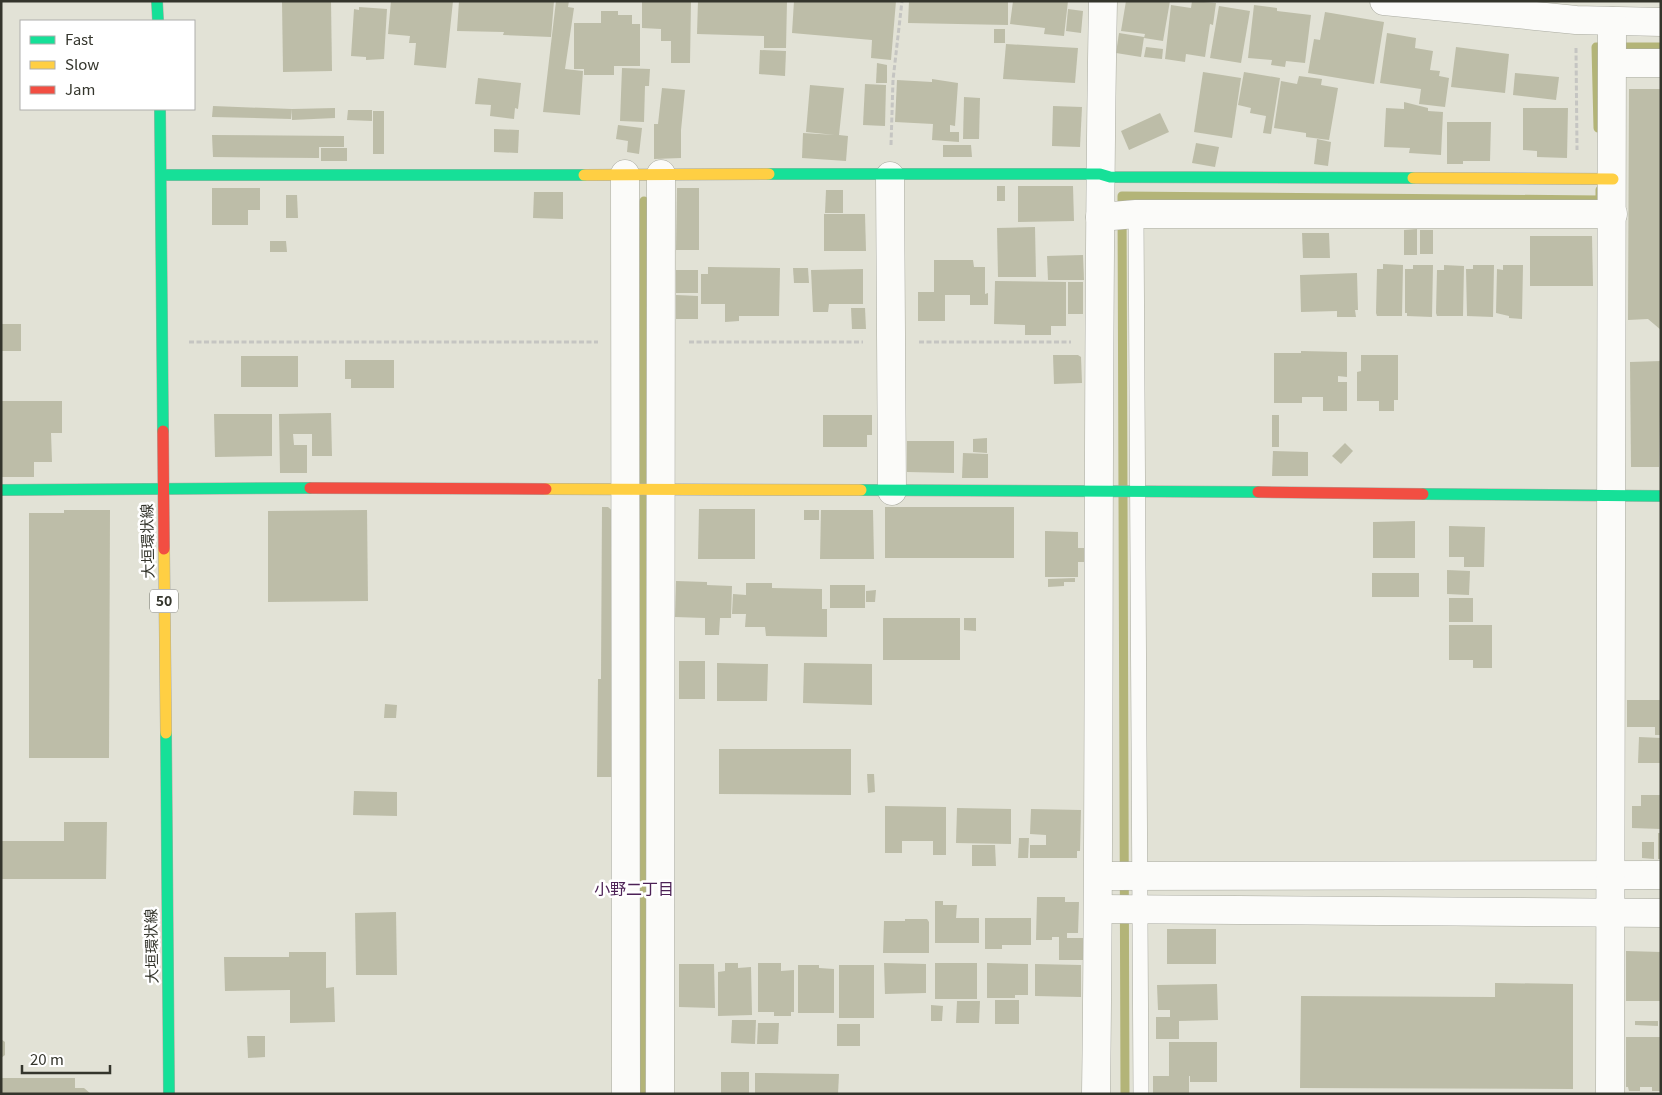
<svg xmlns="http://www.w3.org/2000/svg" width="1662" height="1095" font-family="Georgia,'Noto Sans JP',serif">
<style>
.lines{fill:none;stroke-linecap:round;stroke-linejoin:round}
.stream{stroke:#b3b478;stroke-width:9}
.building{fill:#bdbda8}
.lane-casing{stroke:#aaaba1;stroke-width:16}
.street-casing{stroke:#aaaba1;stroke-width:29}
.fast-casing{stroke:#aaaba1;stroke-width:12}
.slow-casing{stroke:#aaaba1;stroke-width:12}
.jam-casing{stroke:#aaaba1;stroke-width:12}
.path{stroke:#c5c5c2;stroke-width:3;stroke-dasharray:5 2.5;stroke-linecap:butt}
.lane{stroke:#fbfbf9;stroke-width:15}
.street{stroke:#fbfbf9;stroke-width:28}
.fast{stroke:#16e098;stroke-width:11}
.slow{stroke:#ffcf43;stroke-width:11}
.jam{stroke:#f24e42;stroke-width:11}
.labels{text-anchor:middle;stroke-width:5;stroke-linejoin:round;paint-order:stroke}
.shield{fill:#fff;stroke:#71726b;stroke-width:1}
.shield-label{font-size:14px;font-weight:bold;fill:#34352c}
.street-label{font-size:15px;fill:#34352c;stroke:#fff}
.neighbourhood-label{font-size:16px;fill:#4d2257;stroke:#fff}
</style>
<rect width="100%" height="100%" fill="#e2e2d6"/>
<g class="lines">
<g class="stream">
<polyline points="1598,128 1596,47 1661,47"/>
<polyline points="641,1094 644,201"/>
<polyline points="1125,1094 1122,196 1600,200 1600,190"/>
</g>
</g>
<g class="building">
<polygon points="282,1 331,1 332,71 283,72"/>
<polygon points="391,1 453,1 446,68 414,65 416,43 409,43 410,36 388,34"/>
<polygon points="459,1 554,1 551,37 503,35 504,32 457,31"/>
<polygon points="556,1 569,1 568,7 574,8 565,69 583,71 580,115 543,112"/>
<polygon points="642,1 691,1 690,63 671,63 671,41 661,41 661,29 642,28"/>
<polygon points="698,1 787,1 786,48 764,48 764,36 697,34"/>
<polygon points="794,1 896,1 891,60 871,58 872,40 792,33"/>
<polygon points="909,1 1008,1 1008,25 908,23"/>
<polygon points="1013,1 1068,1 1064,36 1044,34 1045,28 1010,24"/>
<polygon points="1126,1 1170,1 1163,41 1144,38 1145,34 1121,31"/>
<polygon points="1192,1 1216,3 1213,25 1210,24 1205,57 1186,54 1185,62 1165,59 1171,5 1191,8"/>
<polygon points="1254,5 1277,8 1277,11 1311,15 1305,63 1286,61 1285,67 1271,65 1272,60 1248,58"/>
<polygon points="1219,6 1250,11 1241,63 1210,58"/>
<polygon points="359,7 387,9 384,59 366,60 366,57 351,56 354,9 359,10"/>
<polygon points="1068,9 1083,11 1081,33 1066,31"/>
<polygon points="601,11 618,11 618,15 632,15 632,24 640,24 640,66 614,66 614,75 584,75 584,69 574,69 574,23 601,23"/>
<polygon points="1325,12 1384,22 1374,84 1308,73 1314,39 1320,40"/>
<rect x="994" y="29" width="11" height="14"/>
<polygon points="1119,33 1144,37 1141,57 1116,53"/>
<polygon points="1387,33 1416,38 1415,48 1433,51 1430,70 1440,71 1439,76 1449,78 1445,107 1419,104 1421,89 1380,83"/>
<polygon points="1006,44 1078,48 1075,83 1003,79"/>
<polygon points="1146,47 1163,49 1162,59 1144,57"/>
<polygon points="1456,47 1509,54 1505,93 1451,87"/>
<polygon points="760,50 786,51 785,76 759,74"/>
<polygon points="877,63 887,65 887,83 876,83"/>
<polygon points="622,68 650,69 649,86 645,86 644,122 620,121"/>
<polygon points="1203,72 1241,78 1232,138 1194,132"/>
<polygon points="1244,72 1280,78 1271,134 1263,133 1266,116 1250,113 1251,108 1238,105"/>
<polygon points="1515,73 1559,77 1556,100 1513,95"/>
<polygon points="1299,76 1322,79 1321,85 1338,88 1329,140 1306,137 1306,133 1274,128 1281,81 1297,84"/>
<polygon points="478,78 521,83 518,109 515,108 514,119 490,116 491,105 475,104"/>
<polygon points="932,79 958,83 955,126 950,125 950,132 959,132 959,142 932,140 933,124 895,122 897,80 932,82"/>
<polygon points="865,84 886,85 885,126 863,125"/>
<polygon points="810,85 844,88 839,135 848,136 846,161 802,158 803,133 835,135 806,132"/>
<polygon points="662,88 685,90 681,130 681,158 654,159 654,124 658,124"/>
<polygon points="1629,89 1661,89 1661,330 1648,319 1628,320"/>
<polygon points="964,97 980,98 979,139 963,139"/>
<polygon points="1404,102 1428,108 1428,111 1443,112 1441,155 1409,153 1410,148 1384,147 1386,108 1404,109"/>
<polygon points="213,106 292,109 291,119 212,117"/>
<polygon points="1053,106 1082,107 1080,147 1052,146"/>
<polygon points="335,108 335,118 292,120 292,109"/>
<polygon points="1523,108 1568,108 1567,158 1537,157 1537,151 1523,150"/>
<polygon points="348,110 372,110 372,121 347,120"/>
<rect x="373" y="111" width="11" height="43"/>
<polygon points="1160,113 1169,132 1129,150 1121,131"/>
<polygon points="1447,122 1491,122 1490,161 1463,161 1463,164 1447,164"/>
<polygon points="618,125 642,128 639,154 627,152 628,141 616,139"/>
<polygon points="494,129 519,130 518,153 494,152"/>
<polygon points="212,135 344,136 344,147 319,147 319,158 213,157"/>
<polygon points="1317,139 1331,142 1328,166 1314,164"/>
<polygon points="1196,143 1219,147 1215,167 1192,163"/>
<polygon points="943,145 971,145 972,157 943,157"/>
<rect x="321" y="148" width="26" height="13"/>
<rect x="997" y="186" width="8" height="15"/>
<polygon points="1018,186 1073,186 1074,221 1018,222"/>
<polygon points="212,188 260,188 260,210 248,210 248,225 212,225"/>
<polygon points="677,188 699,188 699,250 676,250"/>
<polygon points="826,190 843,190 843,213 825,213"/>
<polygon points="534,192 563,192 563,219 533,218"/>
<polygon points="286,195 297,195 298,218 286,218"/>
<polygon points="824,214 865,214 866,251 824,251"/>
<polygon points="1035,227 1036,277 998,277 997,228"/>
<polygon points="1417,229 1417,255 1404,255 1404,230"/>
<rect x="1420" y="230" width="13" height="24"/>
<polygon points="1302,233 1329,233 1330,258 1303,258"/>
<polygon points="1530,236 1592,236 1593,286 1530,286"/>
<polygon points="270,241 286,241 287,252 270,252"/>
<polygon points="1083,255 1084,280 1048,280 1047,256"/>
<polygon points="934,260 973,260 974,267 985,267 985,294 988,293 988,305 970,305 970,295 945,295 945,321 918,321 918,292 934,292"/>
<polygon points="1383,264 1403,265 1402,316 1377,316 1376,313 1377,269 1383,269"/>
<polygon points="1413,265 1433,265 1432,317 1407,316 1407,313 1405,313 1405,269 1413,269"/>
<polygon points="1444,265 1464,266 1463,316 1437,316 1436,313 1437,270 1444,270"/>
<polygon points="1473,265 1494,265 1493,317 1467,316 1466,269 1473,269"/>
<polygon points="1503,265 1523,265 1522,319 1509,318 1509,316 1496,313 1497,269 1503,270"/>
<polygon points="708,267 780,268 779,316 739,316 739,321 725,322 725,304 701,304 701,274 708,274"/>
<polygon points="793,268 808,268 809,283 794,283"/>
<polygon points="863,269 863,304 829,304 828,312 813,312 811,270"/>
<rect x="676" y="270" width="22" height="23"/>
<polygon points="1357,273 1358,310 1355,310 1356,317 1337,317 1337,311 1301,312 1300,275"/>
<polygon points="995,281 1066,282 1066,326 1051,326 1051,335 1025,335 1025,325 994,324"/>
<rect x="1068" y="282" width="15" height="32"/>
<polygon points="676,295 698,296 698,319 676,319"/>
<polygon points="851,308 865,308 866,329 852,329"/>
<rect x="1" y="324" width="20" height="27"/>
<polygon points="1301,351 1347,352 1347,377 1338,376 1338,382 1347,382 1347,411 1323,411 1323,397 1302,397 1302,403 1274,403 1274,353 1301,353"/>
<polygon points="1053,355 1078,355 1081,357 1082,383 1054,384"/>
<polygon points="1361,355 1398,355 1398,400 1394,400 1394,411 1379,411 1379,401 1357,401 1357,372 1361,371"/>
<rect x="241" y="356" width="57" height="31"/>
<polygon points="345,360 394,360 394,388 351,388 351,379 345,379"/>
<polygon points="1661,361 1659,467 1631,467 1630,362"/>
<polygon points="1,401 62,401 62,433 51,433 52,462 34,462 34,477 1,477"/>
<polygon points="331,413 332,456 312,456 312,434 293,434 294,445 307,445 307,473 280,473 279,414"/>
<polygon points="214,414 272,414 272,456 215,457"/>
<polygon points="823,415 872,415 872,435 867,435 867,447 823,447"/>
<rect x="1272" y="415" width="7" height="32"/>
<polygon points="987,438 987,453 973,452 973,439"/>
<polygon points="907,441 954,441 954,473 907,472"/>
<polygon points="1345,443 1353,451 1341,464 1332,456"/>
<polygon points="1273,451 1308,452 1308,476 1272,476"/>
<polygon points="963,453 988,454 988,478 962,478"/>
<polygon points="602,507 608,507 615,513 614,777 597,777 598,679 601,679"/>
<rect x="885" y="507" width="129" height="51"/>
<polygon points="699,509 755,509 755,559 698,559"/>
<polygon points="64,510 110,510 109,758 29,758 29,513 64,513"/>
<polygon points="367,510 368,601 268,602 268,511"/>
<rect x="804" y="510" width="15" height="10"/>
<polygon points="821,510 873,510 874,559 820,559"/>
<polygon points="1415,521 1415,558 1373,558 1373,522"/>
<polygon points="1449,526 1485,527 1484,567 1464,567 1464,557 1449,557"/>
<polygon points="1045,531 1078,532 1078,548 1084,548 1084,562 1078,562 1078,577 1045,577"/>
<polygon points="1447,570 1470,571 1469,595 1447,594"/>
<rect x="1372" y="573" width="47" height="24"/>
<polygon points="1075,578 1075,582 1064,582 1064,586 1048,587 1048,579"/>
<polygon points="676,581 707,582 707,585 732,586 731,618 720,618 719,635 705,635 705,618 675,617"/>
<polygon points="746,583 772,583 772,588 822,589 822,609 827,609 827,637 766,636 765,627 745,627 746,614 732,614 733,594 746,595"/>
<rect x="830" y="585" width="35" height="23"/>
<polygon points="876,590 875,602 866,602 866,591"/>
<rect x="1449" y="598" width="24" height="24"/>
<rect x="883" y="618" width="77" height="42"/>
<polygon points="964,618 976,618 976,631 964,630"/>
<polygon points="1449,625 1492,625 1492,668 1473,668 1473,660 1449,660"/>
<rect x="679" y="661" width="26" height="38"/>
<polygon points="717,663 768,664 767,701 717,701"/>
<polygon points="804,663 872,664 872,705 803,703"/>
<polygon points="1627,700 1661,700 1661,735 1655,735 1655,727 1627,727"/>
<polygon points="385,704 397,705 396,718 384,718"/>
<polygon points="1639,737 1661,738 1661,763 1638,763"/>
<polygon points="719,749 851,749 851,795 719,794"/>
<polygon points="867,774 874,774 875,792 868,793"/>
<polygon points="354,791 397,792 397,816 353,815"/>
<polygon points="1641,795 1661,795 1661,829 1632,828 1632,806 1641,806"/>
<polygon points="885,806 946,807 946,855 933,855 933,841 902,841 902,853 885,853"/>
<polygon points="957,808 1011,809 1011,844 956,843"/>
<polygon points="1031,809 1081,810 1080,851 1077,851 1077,858 1030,858 1030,845 1046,845 1046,835 1030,834"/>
<polygon points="64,822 107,822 106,879 1,879 1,841 64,841"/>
<rect x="1658" y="833" width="3" height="26"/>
<polygon points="1019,838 1029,838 1028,858 1018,858"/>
<polygon points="1642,842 1654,842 1654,859 1642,858"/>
<polygon points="972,845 995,845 996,866 972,866"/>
<polygon points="1037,897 1065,897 1065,902 1079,902 1078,933 1067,933 1067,938 1083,938 1083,960 1059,960 1059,937 1052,937 1052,940 1036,940"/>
<polygon points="935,901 943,901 943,905 957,905 956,918 979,918 979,943 935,943"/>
<polygon points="396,912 397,975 356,975 355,913"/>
<polygon points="985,918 1031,918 1031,945 1002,945 1002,949 985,949"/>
<polygon points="905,919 927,919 929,922 929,953 883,953 884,921 905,921"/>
<rect x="1167" y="929" width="49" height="35"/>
<polygon points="1626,951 1661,952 1661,1001 1626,1001"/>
<polygon points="289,952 326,952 326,988 334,987 335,1022 290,1023 290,990 225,991 224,957 289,957"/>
<polygon points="725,963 738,963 738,968 751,967 752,1015 718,1016 718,972 725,971"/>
<polygon points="758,963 781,963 781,971 794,970 794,1012 791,1012 791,1016 774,1016 774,1012 758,1012"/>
<polygon points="884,963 926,964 926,993 885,994"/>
<rect x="935" y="963" width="42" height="36"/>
<polygon points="987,963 1028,964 1028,995 1015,995 1015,998 987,998"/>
<polygon points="679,964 714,964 715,1008 679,1007"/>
<polygon points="1035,964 1081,965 1081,997 1035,996"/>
<polygon points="798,965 819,965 819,968 834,969 834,1013 798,1013"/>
<rect x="839" y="965" width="35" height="53"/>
<polygon points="1495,983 1573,984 1573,1089 1300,1088 1301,996 1495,997"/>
<polygon points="1217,984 1218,1020 1179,1021 1179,1039 1156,1039 1156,1017 1170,1017 1170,1010 1158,1010 1157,985"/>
<rect x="995" y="1000" width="24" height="24"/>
<polygon points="957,1001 980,1001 979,1023 956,1023"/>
<polygon points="931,1005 943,1006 942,1021 931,1021"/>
<polygon points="732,1020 756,1020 755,1044 731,1043"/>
<polygon points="1635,1021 1658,1021 1658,1026 1635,1025"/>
<polygon points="758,1023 779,1023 778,1044 757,1044"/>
<rect x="837" y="1024" width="23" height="22"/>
<polygon points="247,1036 265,1036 265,1057 248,1058"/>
<polygon points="1626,1037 1661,1037 1661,1091 1652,1091 1652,1087 1640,1087 1640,1091 1629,1091 1628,1087 1626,1087"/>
<polygon points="1,1039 5,1042 5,1055 1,1058"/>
<polygon points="1169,1042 1217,1042 1217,1082 1190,1082 1190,1076 1177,1076 1189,1076 1189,1094 1153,1094 1153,1076 1169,1076"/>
<rect x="721" y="1072" width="28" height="22"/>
<polygon points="755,1073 839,1074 838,1094 755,1094"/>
<polygon points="1,1078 75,1078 75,1088 84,1088 91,1094 1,1094"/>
</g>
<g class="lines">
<g class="lane-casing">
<polyline id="lane" points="1136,214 1141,1094"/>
</g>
<g class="street-casing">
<g id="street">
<polyline points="1384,1 1576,20 1661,22"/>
<polyline points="1612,63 1661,63"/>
<polyline points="625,174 626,1094"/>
<polyline points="890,176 892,491"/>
<polyline points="1100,217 1136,214 1613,214"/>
<polyline points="1099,876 1661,875"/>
<polyline points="1099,909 1661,913"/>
<polyline points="660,1094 661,174"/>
<path d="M1096,1094C1101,730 1096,365 1103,1"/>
<polyline points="1610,1094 1612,21"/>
</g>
</g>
<g class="fast-casing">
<g id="fast">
<polyline points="157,1 158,21"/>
<polyline points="160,109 163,431"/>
<polyline points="769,174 1100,174 1110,177 1413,178"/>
<polyline points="162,175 584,175"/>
<polyline points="1,490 310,488"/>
<polyline points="861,490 1258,492"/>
<polyline points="1423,494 1661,496"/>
<polyline points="166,733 169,1094"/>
</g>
</g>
<g class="slow-casing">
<g id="slow">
<polyline points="584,175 769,174"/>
<polyline points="1413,178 1613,179"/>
<polyline points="546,489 861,490"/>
<polyline points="164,549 166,733"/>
</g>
</g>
<g class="jam-casing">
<g id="jam">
<polyline points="163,431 164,549"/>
<polyline points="310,488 546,489"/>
<polyline points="1258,492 1423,494"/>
</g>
</g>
<g class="path">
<polyline points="1576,48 1577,150"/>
<polyline points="891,145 893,80 902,1"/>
<polyline points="189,342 598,342"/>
<polyline points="689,342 863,342"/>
<polyline points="919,342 1071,342"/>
</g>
<use href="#lane" class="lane"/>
<use href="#street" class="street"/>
<use href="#fast" class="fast"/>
<use href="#slow" class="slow"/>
<use href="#jam" class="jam"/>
</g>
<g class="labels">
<rect class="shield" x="150" y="589.5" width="28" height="23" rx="4"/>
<g class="shield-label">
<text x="164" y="606">50</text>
</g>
<g class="street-label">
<text transform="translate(148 541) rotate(-91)" y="5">大垣環状線</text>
<text transform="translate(152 946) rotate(-91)" y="5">大垣環状線</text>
</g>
<g class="neighbourhood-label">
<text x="634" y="895">小野二丁目</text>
</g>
</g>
<rect width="1662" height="1095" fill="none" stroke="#34352c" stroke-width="5"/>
<rect x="20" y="20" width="175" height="90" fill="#ffffff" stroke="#aeaeab"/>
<rect x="30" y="36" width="25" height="8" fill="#16e098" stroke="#aeaeab"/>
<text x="65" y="45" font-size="15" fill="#34352c">Fast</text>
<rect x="30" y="61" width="25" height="8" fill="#ffcf43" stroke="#aeaeab"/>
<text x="65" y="70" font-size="15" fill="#34352c">Slow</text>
<rect x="30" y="86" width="25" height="8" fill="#f24e42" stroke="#aeaeab"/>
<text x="65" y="95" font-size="15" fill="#34352c">Jam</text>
<path d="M22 1065v8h88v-8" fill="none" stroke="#34352c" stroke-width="2.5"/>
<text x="30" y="1065" font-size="15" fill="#34352c" stroke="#ffffff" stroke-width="4" paint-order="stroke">20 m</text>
</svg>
